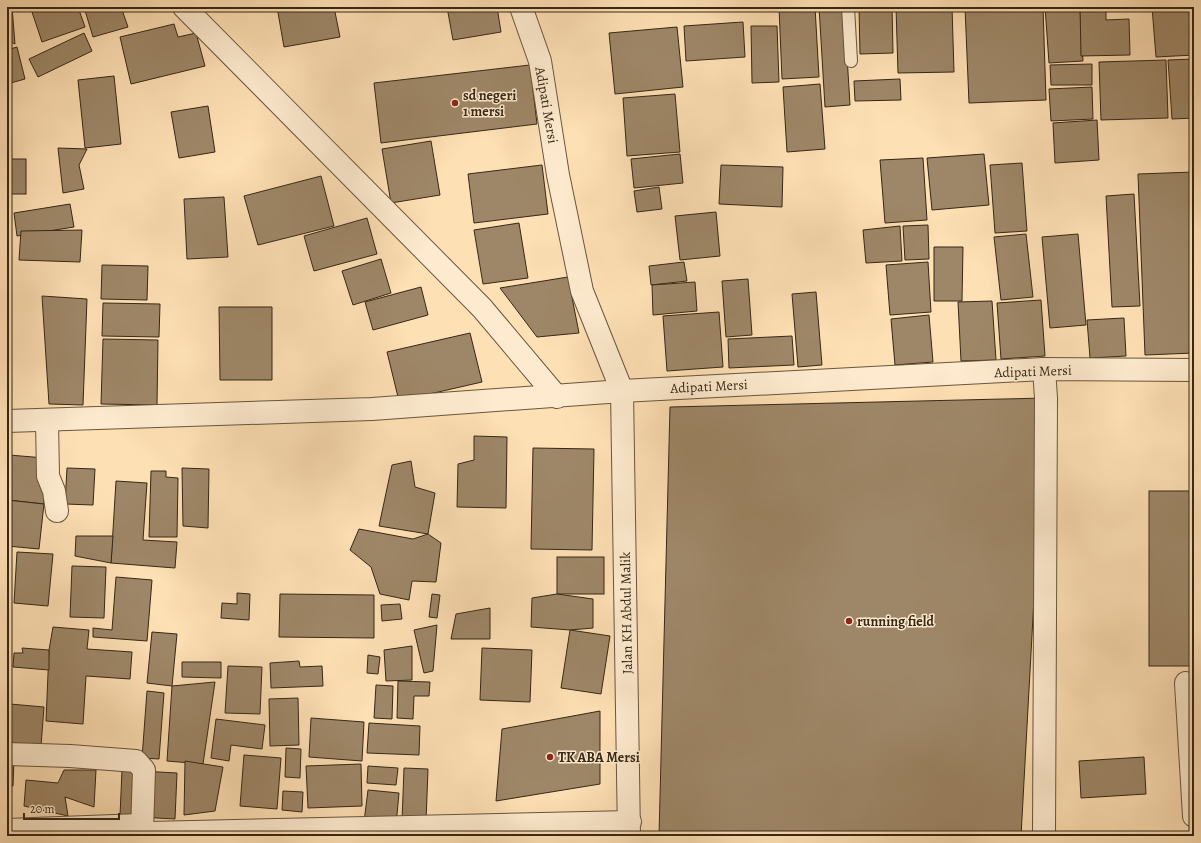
<svg xmlns="http://www.w3.org/2000/svg" width="1201" height="843" font-family="Alegreya,serif">
<style>
.building{fill:#9e8768;stroke:#372715}
.lines{fill:none;stroke-linecap:round;stroke-linejoin:round}
.service-casing{stroke:#69553d;stroke-width:14}
.minor-casing{stroke:#69553d;stroke-width:24}
.tertiary-casing{stroke:#69553d;stroke-width:24}
.service{stroke:#feebcf;stroke-width:12}
.minor{stroke:#feebcf;stroke-width:22}
.tertiary{stroke:#feebcf;stroke-width:22}
.poi-dot{fill:#8f2418;stroke:#feebcf;stroke-width:1.5}
.labels{text-anchor:middle;stroke-width:3;stroke-linejoin:round;paint-order:stroke}
.poi-label{font-size:14px;font-weight:bold;fill:#372715;stroke:#feebcf;text-anchor:start}
.street-label{font-size:14px;fill:#372715;stroke:#feebcf}
</style>
<rect width="100%" height="100%" fill="#fee0b5"/>
<filter id="stains"><feTurbulence type="fractalNoise" baseFrequency=".005" numOctaves="4"/><feColorMatrix values="0 0 0 0 .2 0 0 0 0 .09 0 0 0 0 .02 0 0 0 .5 -.17"/></filter>
<radialGradient id="worn" r=".72"><stop offset=".6" stop-color="#630" stop-opacity="0"/><stop offset="1" stop-color="#630" stop-opacity=".3"/></radialGradient>
<g class="building">
<polygon points="7,7 12,7 15,44 7,40"/>
<polygon points="48,7 78,7 85,27 42,42 32,12"/>
<polygon points="84,7 121,7 128,27 93,37"/>
<polygon points="277,7 334,7 340,37 284,47"/>
<polygon points="447,7 497,7 501,32 453,40"/>
<polygon points="779,7 815,7 819,77 782,79"/>
<polygon points="819,7 844,7 850,105 825,107"/>
<polygon points="859,7 892,7 893,53 860,54"/>
<polygon points="896,7 952,7 954,72 898,73"/>
<polygon points="965,7 1043,7 1046,100 969,103"/>
<polygon points="1045,7 1080,7 1083,61 1049,63"/>
<polygon points="1080,7 1106,7 1106,20 1129,19 1130,55 1081,56"/>
<polygon points="1152,7 1194,7 1194,55 1156,57"/>
<polygon points="743,22 745,57 686,61 684,26"/>
<polygon points="174,24 178,37 196,33 205,66 131,84 120,37"/>
<polygon points="751,26 777,26 779,82 752,83"/>
<polygon points="677,27 683,87 615,94 609,33"/>
<polygon points="84,33 92,51 38,77 29,59"/>
<polygon points="17,47 25,79 7,84 7,50"/>
<polygon points="1194,59 1194,118 1172,119 1168,60"/>
<polygon points="1166,60 1168,118 1101,120 1099,62"/>
<polygon points="1092,64 1092,85 1051,85 1050,65"/>
<polygon points="530,65 537,124 381,143 374,83"/>
<polygon points="114,76 121,144 85,148 78,80"/>
<polygon points="900,79 901,100 855,101 854,81"/>
<polygon points="820,84 825,149 787,152 783,87"/>
<polygon points="1092,87 1093,119 1051,121 1049,89"/>
<polygon points="675,94 680,152 627,156 623,98"/>
<polygon points="208,106 215,152 179,158 171,112"/>
<polygon points="1097,120 1099,160 1055,163 1053,123"/>
<polygon points="431,141 440,195 391,203 382,149"/>
<polygon points="58,148 87,149 79,165 84,189 63,193"/>
<polygon points="680,154 683,183 634,188 631,159"/>
<polygon points="984,154 989,205 932,210 927,158"/>
<polygon points="923,158 927,220 885,223 880,160"/>
<rect x="7" y="159" width="19" height="35"/>
<polygon points="1022,163 1027,231 995,233 990,165"/>
<polygon points="542,165 548,214 474,223 468,174"/>
<polygon points="721,165 783,167 782,207 719,204"/>
<polygon points="1194,172 1194,353 1145,355 1138,174"/>
<polygon points="321,176 334,226 258,245 244,196"/>
<polygon points="659,187 662,209 637,212 634,191"/>
<polygon points="1134,194 1140,306 1112,307 1106,196"/>
<polygon points="224,197 228,257 187,259 184,199"/>
<polygon points="70,204 74,227 17,236 14,213"/>
<polygon points="716,212 720,256 680,260 675,216"/>
<polygon points="367,218 377,254 314,271 304,236"/>
<polygon points="519,223 528,278 483,284 474,230"/>
<polygon points="928,225 929,259 905,260 903,226"/>
<polygon points="900,226 902,261 866,263 863,230"/>
<polygon points="82,230 80,262 19,260 21,231"/>
<polygon points="1026,234 1033,297 1001,300 994,237"/>
<polygon points="1078,234 1086,325 1050,328 1042,237"/>
<polygon points="934,247 963,247 962,301 934,301"/>
<polygon points="381,259 391,293 353,305 342,271"/>
<polygon points="684,262 687,281 651,285 649,266"/>
<polygon points="928,262 931,312 890,315 886,265"/>
<polygon points="102,265 148,266 147,300 101,299"/>
<polygon points="568,277 579,333 537,337 500,288"/>
<polygon points="748,279 752,335 726,337 722,281"/>
<polygon points="695,282 697,311 653,315 652,285"/>
<polygon points="421,287 428,315 373,330 365,302"/>
<polygon points="816,292 822,365 798,367 792,294"/>
<polygon points="42,296 87,299 83,405 49,404"/>
<polygon points="1041,300 1045,356 1001,359 997,303"/>
<polygon points="992,301 996,360 961,361 958,302"/>
<polygon points="103,303 160,304 159,337 102,336"/>
<polygon points="219,307 272,307 272,380 220,380"/>
<polygon points="719,312 723,367 667,371 663,316"/>
<polygon points="929,315 933,362 895,365 891,319"/>
<polygon points="1124,318 1126,356 1090,358 1087,320"/>
<polygon points="470,333 482,382 399,401 387,352"/>
<polygon points="792,336 794,365 729,368 728,339"/>
<polygon points="103,339 158,340 157,405 101,404"/>
<polygon points="1045,398 1021,836 659,836 670,407"/>
<polygon points="474,436 507,437 506,508 457,507 458,464 474,460"/>
<polygon points="533,448 594,449 592,550 531,549"/>
<polygon points="9,455 45,458 44,504 7,500 7,469"/>
<polygon points="411,461 415,487 435,493 428,534 379,526 392,465"/>
<polygon points="67,468 95,469 93,505 65,504"/>
<polygon points="182,468 209,469 208,528 183,526"/>
<polygon points="151,471 166,471 166,477 178,478 177,537 149,537"/>
<polygon points="116,481 147,483 143,540 177,542 175,568 111,563"/>
<rect x="1149" y="491" width="45" height="175"/>
<polygon points="7,500 44,504 39,549 7,546"/>
<polygon points="359,529 413,539 428,534 441,543 436,582 412,581 409,600 380,594 371,567 350,550"/>
<polygon points="76,536 113,536 111,563 75,556"/>
<polygon points="17,552 53,554 48,606 14,603"/>
<rect x="557" y="557" width="47" height="37"/>
<polygon points="72,566 106,567 104,618 70,617"/>
<polygon points="116,577 152,580 147,641 93,637 93,628 112,630"/>
<polygon points="237,593 250,594 249,620 221,618 222,603 237,604"/>
<polygon points="280,594 374,595 374,638 279,637"/>
<polygon points="432,594 440,595 437,618 429,617"/>
<polygon points="557,594 593,599 593,628 570,630 531,627 532,598"/>
<polygon points="400,604 402,619 382,621 381,605"/>
<polygon points="490,608 490,639 451,639 456,614"/>
<polygon points="437,625 433,671 424,673 414,630"/>
<polygon points="53,627 89,630 87,649 132,652 130,679 86,676 83,724 46,721 49,650"/>
<polygon points="570,630 610,636 601,694 561,688"/>
<polygon points="152,632 177,634 172,686 147,683"/>
<polygon points="412,646 412,680 386,681 384,650"/>
<polygon points="22,648 49,650 49,670 13,667 14,653 23,653"/>
<polygon points="482,648 532,650 530,702 480,700"/>
<polygon points="368,655 380,657 378,674 367,673"/>
<polygon points="299,661 300,667 322,666 323,686 271,688 270,663"/>
<polygon points="182,662 221,662 221,678 182,677"/>
<polygon points="228,666 262,667 260,714 225,713"/>
<polygon points="398,681 430,682 429,696 414,696 413,719 397,718"/>
<polygon points="215,682 203,764 167,761 172,686"/>
<polygon points="376,685 393,686 392,719 374,718"/>
<polygon points="147,691 164,693 159,759 142,758"/>
<polygon points="298,698 299,745 270,746 269,699"/>
<polygon points="10,704 44,707 41,746 7,744"/>
<polygon points="600,711 600,784 496,801 502,729"/>
<polygon points="311,718 364,722 362,761 309,757"/>
<polygon points="216,719 265,725 262,749 231,745 229,761 211,758"/>
<polygon points="369,723 420,726 419,755 367,753"/>
<polygon points="286,748 301,749 300,778 285,777"/>
<polygon points="244,755 281,758 277,809 240,806"/>
<polygon points="1144,757 1146,794 1081,798 1079,761"/>
<polygon points="7,759 14,760 13,786 7,786"/>
<polygon points="185,761 223,767 215,811 184,815"/>
<polygon points="361,764 362,806 308,808 306,766"/>
<polygon points="368,766 398,768 396,785 367,783"/>
<polygon points="404,768 428,769 426,822 402,821"/>
<polygon points="64,770 96,770 94,807 65,797 68,816 24,806 26,780 58,783"/>
<polygon points="122,770 177,773 175,819 120,816"/>
<polygon points="368,790 399,793 396,825 364,822"/>
<polygon points="283,791 303,792 302,812 282,810"/>
</g>
<g class="lines">
<g class="service-casing">
<polyline id="service" points="848,7 851,61"/>
</g>
<g class="minor-casing">
<g id="minor">
<polyline points="184,7 482,308 557,397"/>
<polyline points="7,421 372,409 622,391 629,836"/>
<polyline points="47,421 48,476 54,491 57,511"/>
<polyline points="1186,683 1194,816"/>
<polyline points="7,754 70,756 136,761 144,770 142,831 149,833 630,822"/>
<polyline points="7,830 141,825"/>
<polyline points="1044,836 1046,398 1044,369"/>
</g>
</g>
<g class="tertiary-casing">
<polyline id="tertiary" points="521,7 540,61 558,175 582,291 622,391 1044,369 1194,370"/>
</g>
<use href="#service" class="service"/>
<use href="#minor" class="minor"/>
<use href="#tertiary" class="tertiary"/>
</g>
<g class="poi-dot">
<circle cx="455" cy="103" r="4"/>
<circle cx="849" cy="621" r="4"/>
<circle cx="550" cy="757" r="4"/>
</g>
<g class="labels">
<g class="poi-label">
<text x="463" y="100">sd negeri<tspan x="463" dy="16">1 mersi</tspan></text>
<text x="857" y="626">running field</text>
<text x="558" y="762">TK ABA Mersi</text>
</g>
<g class="street-label">
<text transform="translate(547 105) rotate(80)" y="5">Adipati Mersi</text>
<text transform="translate(1033 371) rotate(-2)" y="5">Adipati Mersi</text>
<text transform="translate(709 386) rotate(-3)" y="5">Adipati Mersi</text>
<text transform="translate(626 613) rotate(-91)" y="5">Jalan KH Abdul Malik</text>
</g>
</g>
<rect width="1201" height="843" fill="none" stroke="#fee0b5" stroke-width="24"/>
<rect x="8" y="8" width="1185" height="827" fill="none" stroke="#372715" stroke-width="2"/>
<rect x="12" y="12" width="1177" height="819" fill="none" stroke="#372715"/>
<path d="M24 813v6h95v-6" fill="none" stroke="#372715" stroke-width="2"/>
<text x="30" y="813" font-size="12" fill="#372715" stroke="#feebcf" stroke-width="3" paint-order="stroke">20 m</text>
<rect width="100%" height="100%" filter="url(#stains)"/>
<rect width="100%" height="100%" fill="url(#worn)"/>
</svg>
